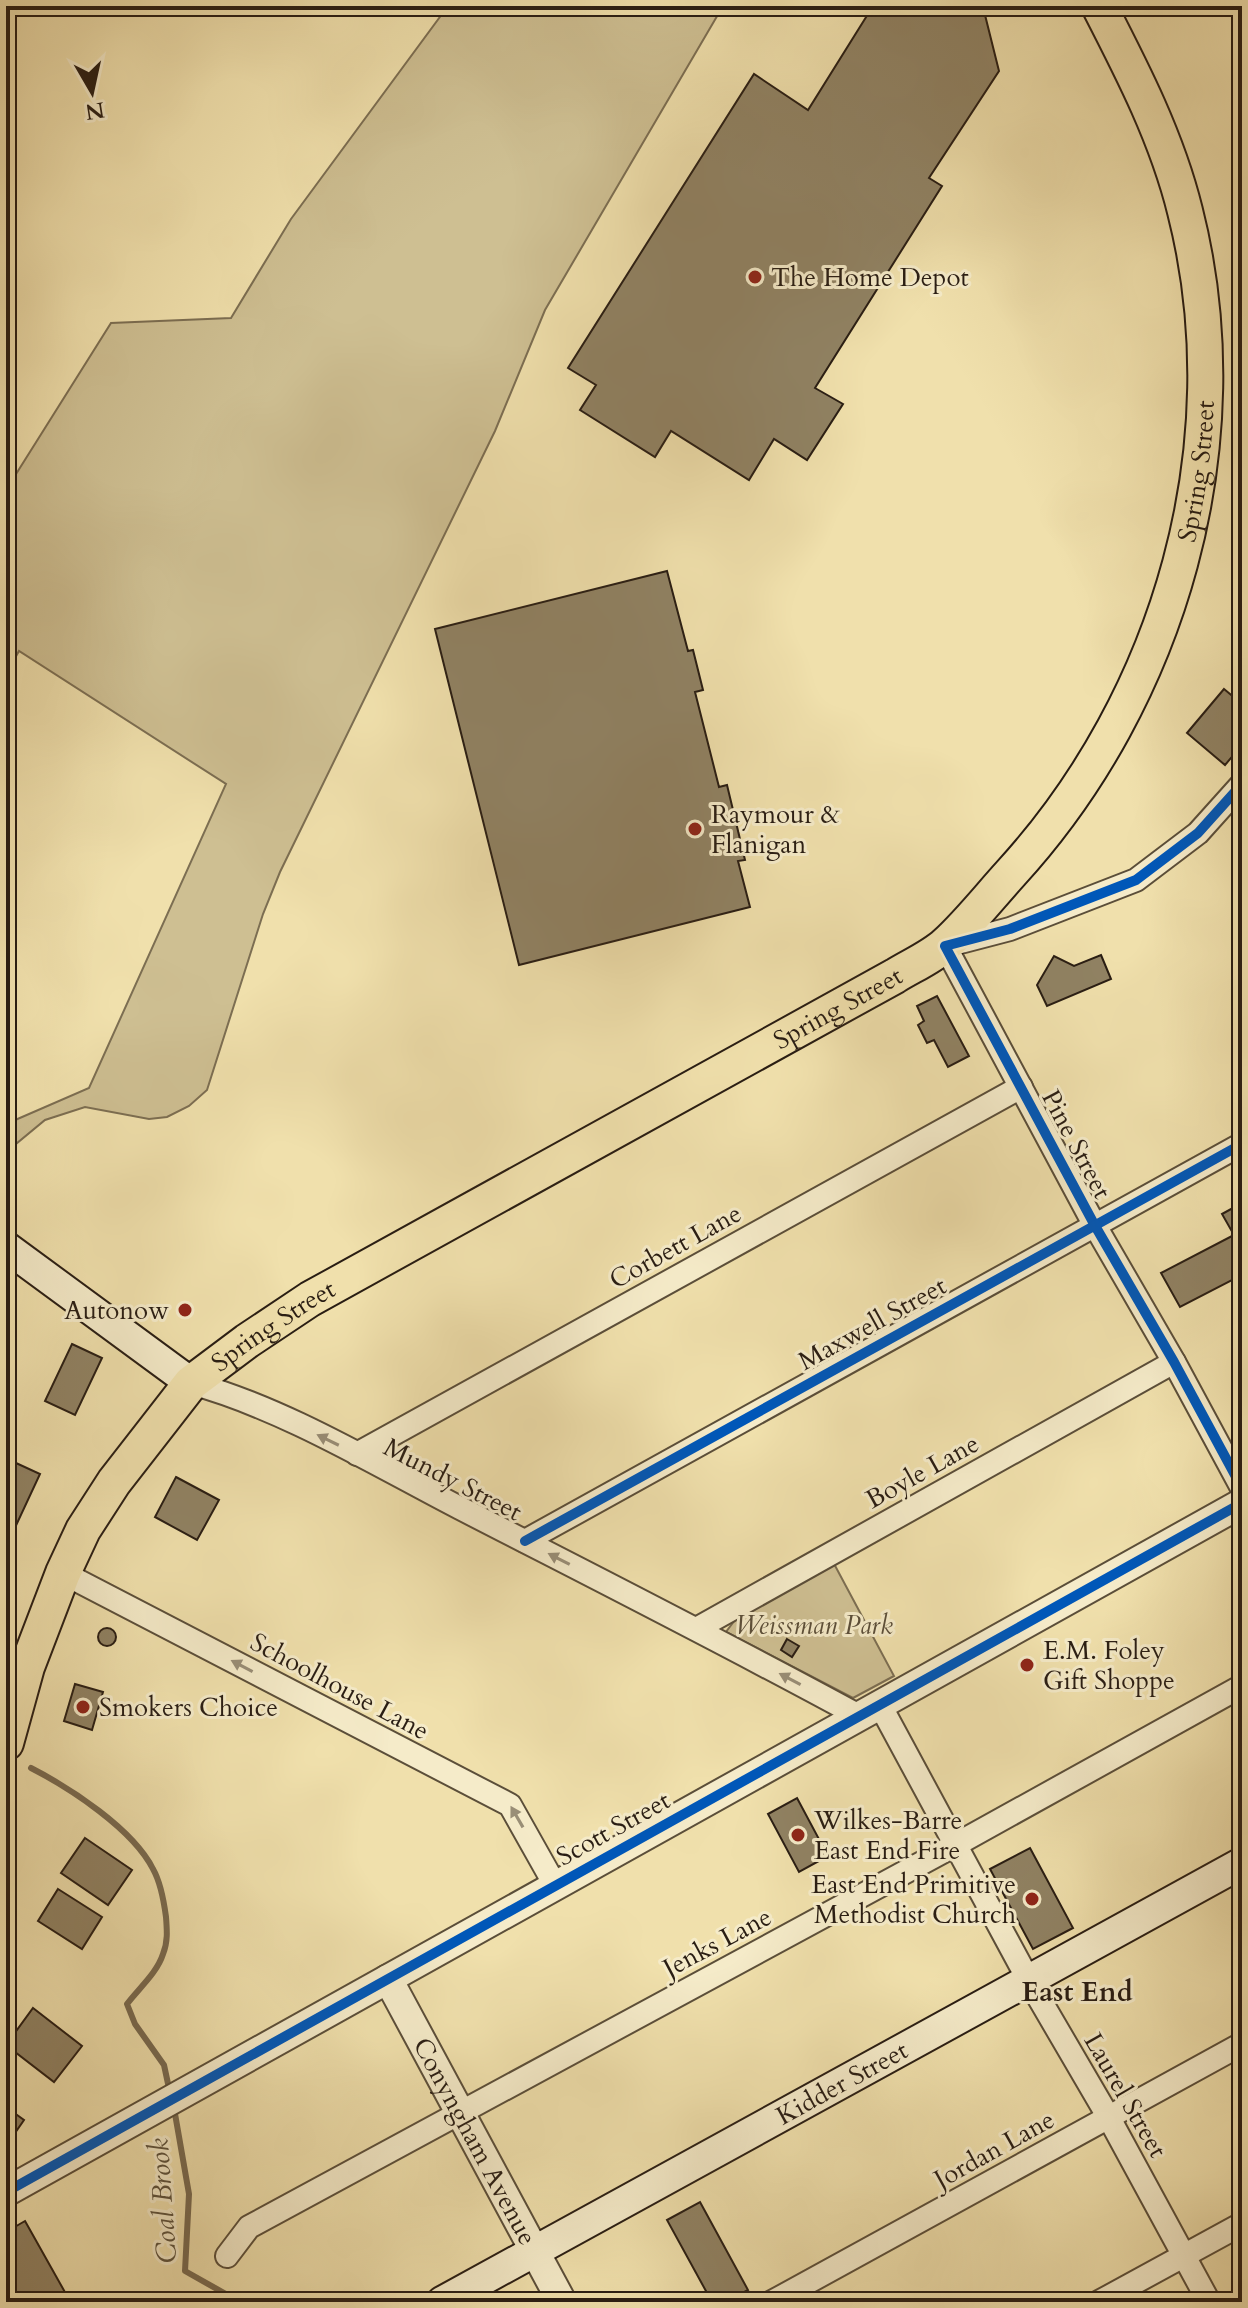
<svg xmlns="http://www.w3.org/2000/svg" width="1248" height="2308" font-family="Cardo,serif">
<style>
.green{fill:#cebf92;stroke:#7c6e52;stroke-width:2}
.lines{fill:none;stroke-linecap:round;stroke-linejoin:round}
.stream{stroke:#786a50;stroke-width:6}
.building{fill:#908263;stroke:#291d13;stroke-width:2}
.minor-casing{stroke:#5b4e39;stroke-width:26}
.tertiary-casing{stroke:#5b4e39;stroke-width:32}
.secondary-casing{stroke:#291d13;stroke-width:34}
.primary-casing{stroke:#291d13;stroke-width:38}
.minor{stroke:#f5ebc9;stroke-width:22}
.tertiary{stroke:#f5ebc9;stroke-width:28}
.secondary{stroke:#f5ebc9;stroke-width:30}
.primary{stroke:#f0e0ac;stroke-width:34}
.cycleway-casing{stroke:#f5ebc9;stroke-width:15}
.cycleway{stroke:#0057b8;stroke-width:10}
.oneway{fill:#998e77}
.poi-dot{fill:#8f2418;stroke:#f5ebc9;stroke-width:3}
.labels{text-anchor:middle;stroke-width:6;stroke-linejoin:round;paint-order:stroke}
.poi-label{font-size:26px;fill:#291d13;stroke:#f5ebc9;text-anchor:start}
.street-label{font-size:26px;fill:#291d13;stroke:#f5ebc9}
.park-label{font-size:26px;font-style:italic;fill:#5b4e39;stroke:#f5ebc9}
.neighbourhood-label{font-size:28px;font-weight:bold;fill:#291d13;stroke:#f5ebc9}
.water-label{font-size:28px;font-style:italic;fill:#5d513b;stroke:#f5ebc9}
</style>
<rect width="100%" height="100%" fill="#f0e0ac"/>
<filter id="stains"><feTurbulence type="fractalNoise" baseFrequency=".0025" numOctaves="4"/><feColorMatrix values="0 0 0 0 .2 0 0 0 0 .09 0 0 0 0 .02 0 0 0 .5 -.17"/></filter>
<radialGradient id="worn" r=".72"><stop offset=".6" stop-color="#630" stop-opacity="0"/><stop offset="1" stop-color="#630" stop-opacity=".3"/></radialGradient>
<g class="green">
<polygon points="448,6 723,6 545,310 495,431 280,872 263,914 207,1090 189,1106 167,1117 149,1119 85,1107 45,1120 16,1144 6,1159 6,1124 89,1088 226,784 19,651 6,674 6,490 111,323 231,318 291,219"/>
<polygon points="832,1560 894,1676 853,1698 726,1632 744,1608"/>
</g>
<g class="lines">
<g class="stream">
<path d="M31,1768C70,1788 133,1829 153,1869C161,1883 164,1902 166,1917C167,1930 168,1942 163,1954C157,1973 139,1988 127,2004L135,2024L164,2065L170,2093"/>
<polyline points="174,2108 189,2194 185,2271 240,2302"/>
</g>
</g>
<g class="building">
<polygon points="873,6 970,6 985,15 999,71 929,178 942,186 815,388 843,404 807,460 774,439 749,480 671,431 655,457 580,410 596,385 568,368 754,74 808,110"/>
<polygon points="667,571 688,651 693,650 703,690 695,692 719,787 727,785 745,860 738,861 750,907 519,965 435,629"/>
<polygon points="1224,689 1242,704 1242,745 1225,765 1187,733"/>
<polygon points="1101,955 1111,979 1047,1006 1037,985 1054,956 1074,966"/>
<polygon points="937,996 969,1056 948,1067 934,1040 927,1043 918,1025 924,1021 917,1006"/>
<polygon points="1242,1203 1242,1275 1180,1307 1161,1273 1234,1235 1222,1214"/>
<polygon points="72,1344 102,1358 75,1415 45,1401"/>
<polygon points="16,1463 40,1474 6,1547 6,1485"/>
<polygon points="176,1477 219,1500 197,1540 155,1517"/>
<circle cx="107" cy="1637" r="9"/>
<polygon points="787,1639 799,1646 792,1657 781,1650"/>
<polygon points="75,1684 103,1692 92,1730 64,1721"/>
<polygon points="797,1798 828,1856 799,1872 768,1814"/>
<polygon points="85,1838 132,1870 108,1905 61,1873"/>
<polygon points="1030,1848 1073,1928 1033,1949 990,1869"/>
<polygon points="58,1889 102,1917 82,1949 38,1921"/>
<polygon points="33,2008 82,2046 54,2082 6,2045"/>
<polygon points="6,2107 24,2120 6,2146"/>
<polygon points="700,2202 748,2290 726,2302 712,2302 667,2220"/>
<polygon points="25,2221 66,2294 50,2302 6,2302 6,2232"/>
</g>
<g class="lines">
<g class="minor-casing">
<g id="minor">
<polyline points="1242,784 1198,833 1136,880 1010,929 945,946 1094,1224 1174,1362 1242,1488"/>
<path d="M191,1383C283,1408 375,1464 460,1508C594,1577 727,1644 859,1716"/>
<polyline points="357,1454 1021,1087"/>
<polyline points="525,1541 1242,1144"/>
<polyline points="63,1573 510,1805 555,1885"/>
<polyline points="698,1628 1174,1362"/>
<polyline points="880,1705 1029,1981 1109,2118 1209,2302"/>
<polyline points="227,2256 249,2227 957,1844 1242,1686"/>
<polyline points="772,2302 1242,2044"/>
<polyline points="1099,2302 1242,2224"/>
</g>
</g>
<g class="tertiary-casing">
<g id="tertiary">
<path id="s1" d="M388,1979L562,2302"/>
<polyline points="6,2192 1242,1503"/>
</g>
</g>
<g class="secondary-casing">
<g id="secondary">
<polyline points="6,1247 191,1383"/>
<path id="s2" d="M442,2302L1242,1863"/>
</g>
</g>
<g class="primary-casing">
<g id="primary">
<path id="s3" d="M6,1743L27,1667L63,1573L83,1530L114,1482L191,1383L247,1341L310,1299L895,976C911,966 932,957 946,944C969,923 990,896 1011,873C1171,698 1244,443 1185,211C1167,138 1133,72 1099,6"/>
</g>
</g>
<use href="#minor" class="minor"/>
<use href="#tertiary" class="tertiary"/>
<use href="#secondary" class="secondary"/>
<use href="#primary" class="primary"/>
<g class="cycleway-casing">
<g id="cycleway">
<polyline points="1242,784 1198,833 1136,880 1010,929 945,946 1094,1224 1174,1362 1242,1488"/>
<polyline points="525,1541 1242,1144"/>
<polyline points="6,2192 1242,1503"/>
</g>
</g>
<use href="#cycleway" class="cycleway"/>
</g>
<defs><path id="oneway-solid" d="M-6-.8H1V-3.2L6.5 0L1 3.2V.8H-6Z" transform="scale(2)"/></defs>
<g class="oneway">
<use href="#oneway-solid" transform="translate(328 1440) rotate(-154)"/>
<use href="#oneway-solid" transform="translate(559 1559) rotate(-153)"/>
<use href="#oneway-solid" transform="translate(242 1666) rotate(-152)"/>
<use href="#oneway-solid" transform="translate(790 1679) rotate(-152)"/>
<use href="#oneway-solid" transform="translate(517 1817) rotate(-120)"/>
</g>
<g class="poi-dot">
<circle cx="755" cy="277" r="8"/>
<circle cx="695" cy="829" r="8"/>
<circle cx="185" cy="1310" r="8"/>
<circle cx="1027" cy="1665" r="8"/>
<circle cx="83" cy="1707" r="8"/>
<circle cx="798" cy="1835" r="8"/>
<circle cx="1032" cy="1899" r="8"/>
</g>
<g class="labels">
<g class="poi-label">
<text x="771" y="286">The Home Depot</text>
<text x="711" y="823">Raymour &amp;<tspan x="711" dy="30">Flanigan</tspan></text>
<text x="169" y="1319" text-anchor="end">Autonow</text>
<text x="1043" y="1659">E.M. Foley<tspan x="1043" dy="30">Gift Shoppe</tspan></text>
<text x="99" y="1716">Smokers Choice</text>
<text x="814" y="1829">Wilkes-Barre<tspan x="814" dy="30">East End Fire</tspan></text>
<text x="1016" y="1893" text-anchor="end">East End Primitive<tspan x="1016" dy="30">Methodist Church</tspan></text>
</g>
<g class="street-label">
<text dy="9" stroke="none"><textPath href="#s3" startOffset="1830">Spring Street</textPath></text>
<text dy="9" stroke="none"><textPath href="#s3" startOffset="1158">Spring Street</textPath></text>
<text transform="translate(1077 1144) rotate(62)" y="9">Pine Street</text>
<text transform="translate(675 1246) rotate(-29)" y="9">Corbett Lane</text>
<text transform="translate(872 1323) rotate(-29)" y="9">Maxwell Street</text>
<text dy="9" stroke="none"><textPath href="#s3" startOffset="510">Spring Street</textPath></text>
<text transform="translate(922 1471) rotate(-29)" y="9">Boyle Lane</text>
<text transform="translate(453 1479) rotate(27)" y="9">Mundy Street</text>
<text transform="translate(340 1686) rotate(28)" y="9">Schoolhouse Lane</text>
<text transform="translate(613 1828) rotate(-29)" y="9">Scott Street</text>
<text transform="translate(717 1942) rotate(-28)" y="9">Jenks Lane</text>
<text dy="9" stroke="none"><textPath href="#s2" startOffset="456">Kidder Street</textPath></text>
<text transform="translate(1126 2095) rotate(60)" y="9">Laurel Street</text>
<text dy="9" stroke="none"><textPath href="#s1" startOffset="184">Conyngham Avenue</textPath></text>
<text transform="translate(994 2149) rotate(-29)" y="9">Jordan Lane</text>
</g>
<g class="park-label">
<text x="814" y="1634">Weissman Park</text>
</g>
<g class="neighbourhood-label">
<text x="1077" y="2001">East End</text>
</g>
<g class="water-label">
<text transform="translate(162 2201) rotate(-94)" y="10">Coal Brook</text>
</g>
</g>
<rect width="1248" height="2308" fill="none" stroke="#f0e0ac" stroke-width="32"/>
<rect x="8" y="8" width="1232" height="2292" fill="none" stroke="#291d13" stroke-width="4"/>
<rect x="16" y="16" width="1216" height="2276" fill="none" stroke="#291d13" stroke-width="2"/>
<g transform="translate(92 92) rotate(171)" stroke="#f5ebc9" stroke-width="6" paint-order="stroke">
<path d="M0-6L14 30L0 20L-14 30Z" fill="#291d13"/>
<text y="-12" font-size="22" font-weight="bold" text-anchor="middle" fill="#291d13">N</text>
</g>
<rect width="100%" height="100%" filter="url(#stains)"/>
<rect width="100%" height="100%" fill="url(#worn)"/>
</svg>
